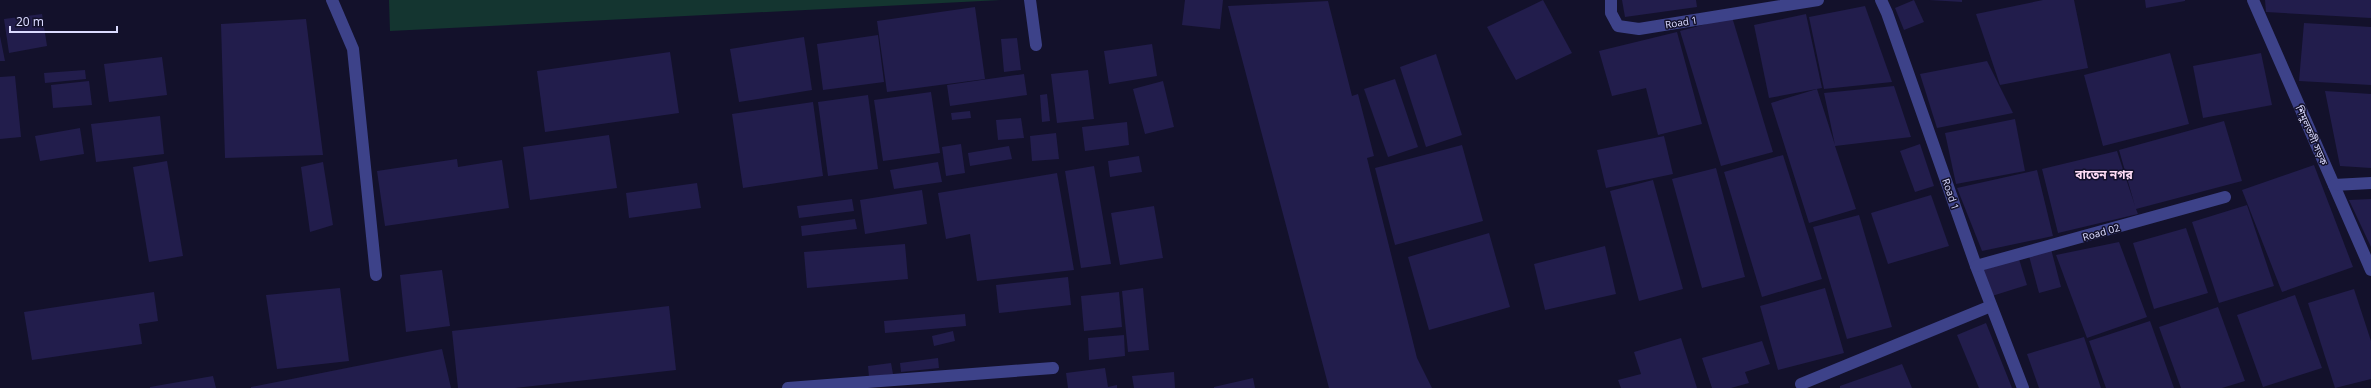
<svg xmlns="http://www.w3.org/2000/svg" width="2371" height="388" font-family="'Noto Sans','Noto Sans Bengali',sans-serif">
<style>
.green{fill:#143530}
.building{fill:#221d4c}
.lines{fill:none;stroke-linecap:round;stroke-linejoin:round}
.minor{stroke:#3d4289;stroke-width:12}
.labels{text-anchor:middle;stroke-width:3;stroke-linejoin:round;paint-order:stroke}
.street-label{font-size:10px;fill:#dbdbff;stroke:#13112b}
.quarter-label{font-size:12px;font-weight:bold;fill:#ffddf6;stroke:#13112b}
</style>
<rect width="100%" height="100%" fill="#13112b"/>
<polygon class="green" points="389,0 1001,0 390,31"/>
<g class="building">
<polygon points="1185,0 1223,0 1220,29 1182,25"/>
<polygon points="1543,0 1572,53 1516,80 1487,27"/>
<polygon points="1622,0 1696,0 1697,7 1625,17"/>
<polygon points="1914,0 1924,22 1904,30 1895,8"/>
<polygon points="1929,0 1962,0 1962,2"/>
<polygon points="2043,0 2074,0 2088,68 2000,85 1976,14"/>
<polygon points="2145,0 2185,0 2185,1 2146,8"/>
<polygon points="2265,0 2371,0 2371,18 2266,12"/>
<polygon points="1328,1 1352,96 1358,94 1374,156 1367,158 1417,358 1432,388 1329,388 1228,6"/>
<polygon points="1865,6 1892,82 1824,89 1809,17"/>
<polygon points="975,7 985,79 887,92 877,21"/>
<polygon points="42,14 47,46 9,53 4,19"/>
<polygon points="1806,14 1822,88 1769,98 1754,25"/>
<polygon points="1732,17 1773,152 1721,166 1680,31"/>
<polygon points="306,19 323,155 225,158 221,24"/>
<polygon points="2304,23 2371,27 2371,85 2299,81"/>
<polygon points="1677,32 1702,124 1658,135 1646,88 1612,96 1599,51"/>
<polygon points="878,35 884,82 823,90 817,44"/>
<polygon points="0,36 5,61 0,61"/>
<polygon points="804,37 812,90 739,102 730,49"/>
<polygon points="1017,38 1021,70 1004,72 1001,39"/>
<polygon points="1152,44 1157,76 1109,84 1104,51"/>
<polygon points="670,52 679,113 545,132 537,71"/>
<polygon points="2170,53 2189,124 2103,146 2084,75"/>
<polygon points="2261,53 2272,105 2203,118 2193,66"/>
<polygon points="1436,54 1462,135 1426,147 1400,67"/>
<polygon points="162,57 167,95 109,102 104,64"/>
<polygon points="1987,61 2013,113 1937,128 1920,74"/>
<polygon points="85,70 86,79 45,83 44,73"/>
<polygon points="1088,70 1094,119 1057,123 1051,74"/>
<polygon points="1024,74 1027,95 950,106 947,85"/>
<polygon points="15,76 21,137 0,139 0,77"/>
<polygon points="1395,79 1418,147 1388,157 1364,89"/>
<polygon points="89,81 92,105 53,108 51,85"/>
<polygon points="1163,81 1174,127 1145,134 1133,89"/>
<polygon points="1894,86 1911,137 1835,146 1856,209 1809,223 1771,103 1817,89 1835,145 1824,93"/>
<polygon points="2325,91 2371,94 2371,168 2340,166"/>
<polygon points="931,92 940,153 883,161 874,100"/>
<polygon points="1047,94 1050,121 1042,122 1040,95"/>
<polygon points="868,95 878,169 828,176 818,102"/>
<polygon points="813,102 823,176 743,188 732,114"/>
<polygon points="970,111 971,118 952,120 951,113"/>
<polygon points="160,116 164,154 96,162 91,124"/>
<polygon points="1021,118 1024,138 998,140 996,120"/>
<polygon points="2015,119 2025,171 1956,184 1945,133"/>
<polygon points="2224,121 2242,181 2136,209 2138,214 2058,233 2042,169 2117,151 2135,206 2119,150"/>
<polygon points="1127,122 1129,145 1085,151 1082,127"/>
<polygon points="80,128 84,154 40,161 35,136"/>
<polygon points="1056,133 1059,159 1032,161 1030,136"/>
<polygon points="609,135 617,188 530,200 523,147"/>
<polygon points="1664,136 1673,174 1606,188 1597,150"/>
<polygon points="961,144 965,173 946,176 942,147"/>
<polygon points="1920,144 1934,186 1915,192 1900,151"/>
<polygon points="1462,145 1483,221 1395,245 1375,168"/>
<polygon points="1009,146 1012,159 970,166 968,153"/>
<polygon points="1783,155 1822,279 1762,297 1724,172"/>
<polygon points="1139,156 1142,172 1110,177 1108,161"/>
<polygon points="457,159 458,167 502,160 509,208 385,226 377,171"/>
<polygon points="167,161 183,256 149,262 133,167"/>
<polygon points="323,162 333,225 310,232 301,167"/>
<polygon points="938,162 942,182 894,189 890,170"/>
<polygon points="2314,165 2353,267 2282,292 2242,190"/>
<polygon points="1094,166 1111,264 1081,268 1065,171"/>
<polygon points="1716,168 1745,277 1702,288 1672,179"/>
<polygon points="2037,170 2053,236 1982,251 1957,188"/>
<polygon points="1057,173 1074,270 977,281 970,234 946,239 938,193"/>
<polygon points="1653,180 1683,289 1639,301 1610,191"/>
<polygon points="697,183 701,208 629,218 626,193"/>
<polygon points="922,190 927,224 865,234 860,200"/>
<polygon points="1931,195 1949,246 1888,264 1871,213"/>
<polygon points="852,199 854,211 799,218 797,206"/>
<polygon points="2371,199 2371,247 2349,200"/>
<polygon points="2247,205 2274,286 2219,303 2192,222"/>
<polygon points="1154,206 1163,258 1120,265 1111,213"/>
<polygon points="1859,215 1892,327 1847,339 1813,227"/>
<polygon points="855,219 857,229 802,236 801,226"/>
<polygon points="2186,228 2208,293 2154,309 2133,243"/>
<polygon points="1489,233 1510,307 1429,330 1408,257"/>
<polygon points="2119,242 2147,317 2087,338 2056,255"/>
<polygon points="905,244 908,279 807,288 804,252"/>
<polygon points="1605,246 1616,294 1545,310 1534,264"/>
<polygon points="2051,249 2061,287 2039,293 2029,256"/>
<polygon points="2019,259 2027,285 1992,296 1983,270"/>
<polygon points="442,270 450,326 406,332 400,275"/>
<polygon points="1068,277 1071,305 999,313 996,285"/>
<polygon points="340,288 349,361 277,369 266,295"/>
<polygon points="1143,288 1149,350 1128,352 1122,291"/>
<polygon points="1825,288 1844,353 1778,370 1760,306"/>
<polygon points="2354,289 2371,341 2371,379 2335,388 2308,303"/>
<polygon points="154,292 158,321 139,324 142,344 32,360 24,312"/>
<polygon points="1119,292 1122,327 1084,331 1081,296"/>
<polygon points="2295,295 2322,368 2263,387 2237,315"/>
<polygon points="669,306 676,370 515,388 458,388 452,331"/>
<polygon points="2218,307 2245,381 2222,388 2181,388 2159,327"/>
<polygon points="965,314 966,326 885,333 884,321"/>
<polygon points="2150,321 2174,388 2106,388 2089,341"/>
<polygon points="1986,323 2012,388 1979,388 1957,335"/>
<polygon points="953,331 955,341 934,346 932,336"/>
<polygon points="1124,335 1125,356 1089,360 1088,338"/>
<polygon points="2084,337 2101,388 2039,388 2027,354"/>
<polygon points="1681,338 1697,388 1621,388 1618,380 1641,374 1634,352"/>
<polygon points="1762,341 1770,364 1745,372 1749,383 1731,388 1712,388 1702,358"/>
<polygon points="442,349 451,388 251,388 251,387"/>
<polygon points="938,358 939,368 901,372 900,363"/>
<polygon points="891,363 893,374 869,377 868,366"/>
<polygon points="1902,364 1912,388 1840,388 1840,386"/>
<polygon points="1105,368 1108,387 1117,385 1117,388 1068,388 1066,373"/>
<polygon points="1174,372 1175,388 1134,388 1132,376"/>
<polygon points="213,376 216,388 150,388 150,387"/>
<polygon points="1253,378 1255,388 1214,388 1214,387"/>
</g>
<g class="lines">
<g class="minor">
<polyline points="332,0 353,49 376,275"/>
<polyline points="1030,0 1036,45"/>
<polyline points="1611,0 1611,13 1618,26 1639,29 1818,0"/>
<polyline points="1881,0 1887,13 1976,266 2023,388"/>
<polyline points="2253,0 2371,270"/>
<polyline points="2334,185 2371,183"/>
<polyline points="1976,266 2225,197"/>
<polyline points="1801,384 1991,306"/>
<polyline points="788,388 1053,368"/>
</g>
</g>
<g class="labels">
<g class="street-label">
<text transform="translate(1681 22) rotate(-9)" y="4">Road 1</text>
<text transform="translate(2312 135) rotate(66)" y="4">শিমুলতলী সড়ক</text>
<text transform="translate(1951 194) rotate(71)" y="4">Road 1</text>
<text transform="translate(2101 232) rotate(-16)" y="4">Road 02</text>
</g>
<g class="quarter-label">
<text x="2104" y="179">বাতেন নগর</text>
</g>
</g>
<path d="M10 26v6h107v-6" fill="none" stroke="#dbdbff" stroke-width="2"/>
<text x="16" y="26" font-size="12" fill="#dbdbff" stroke="#13112b" stroke-width="3" paint-order="stroke">20 m</text>
</svg>
